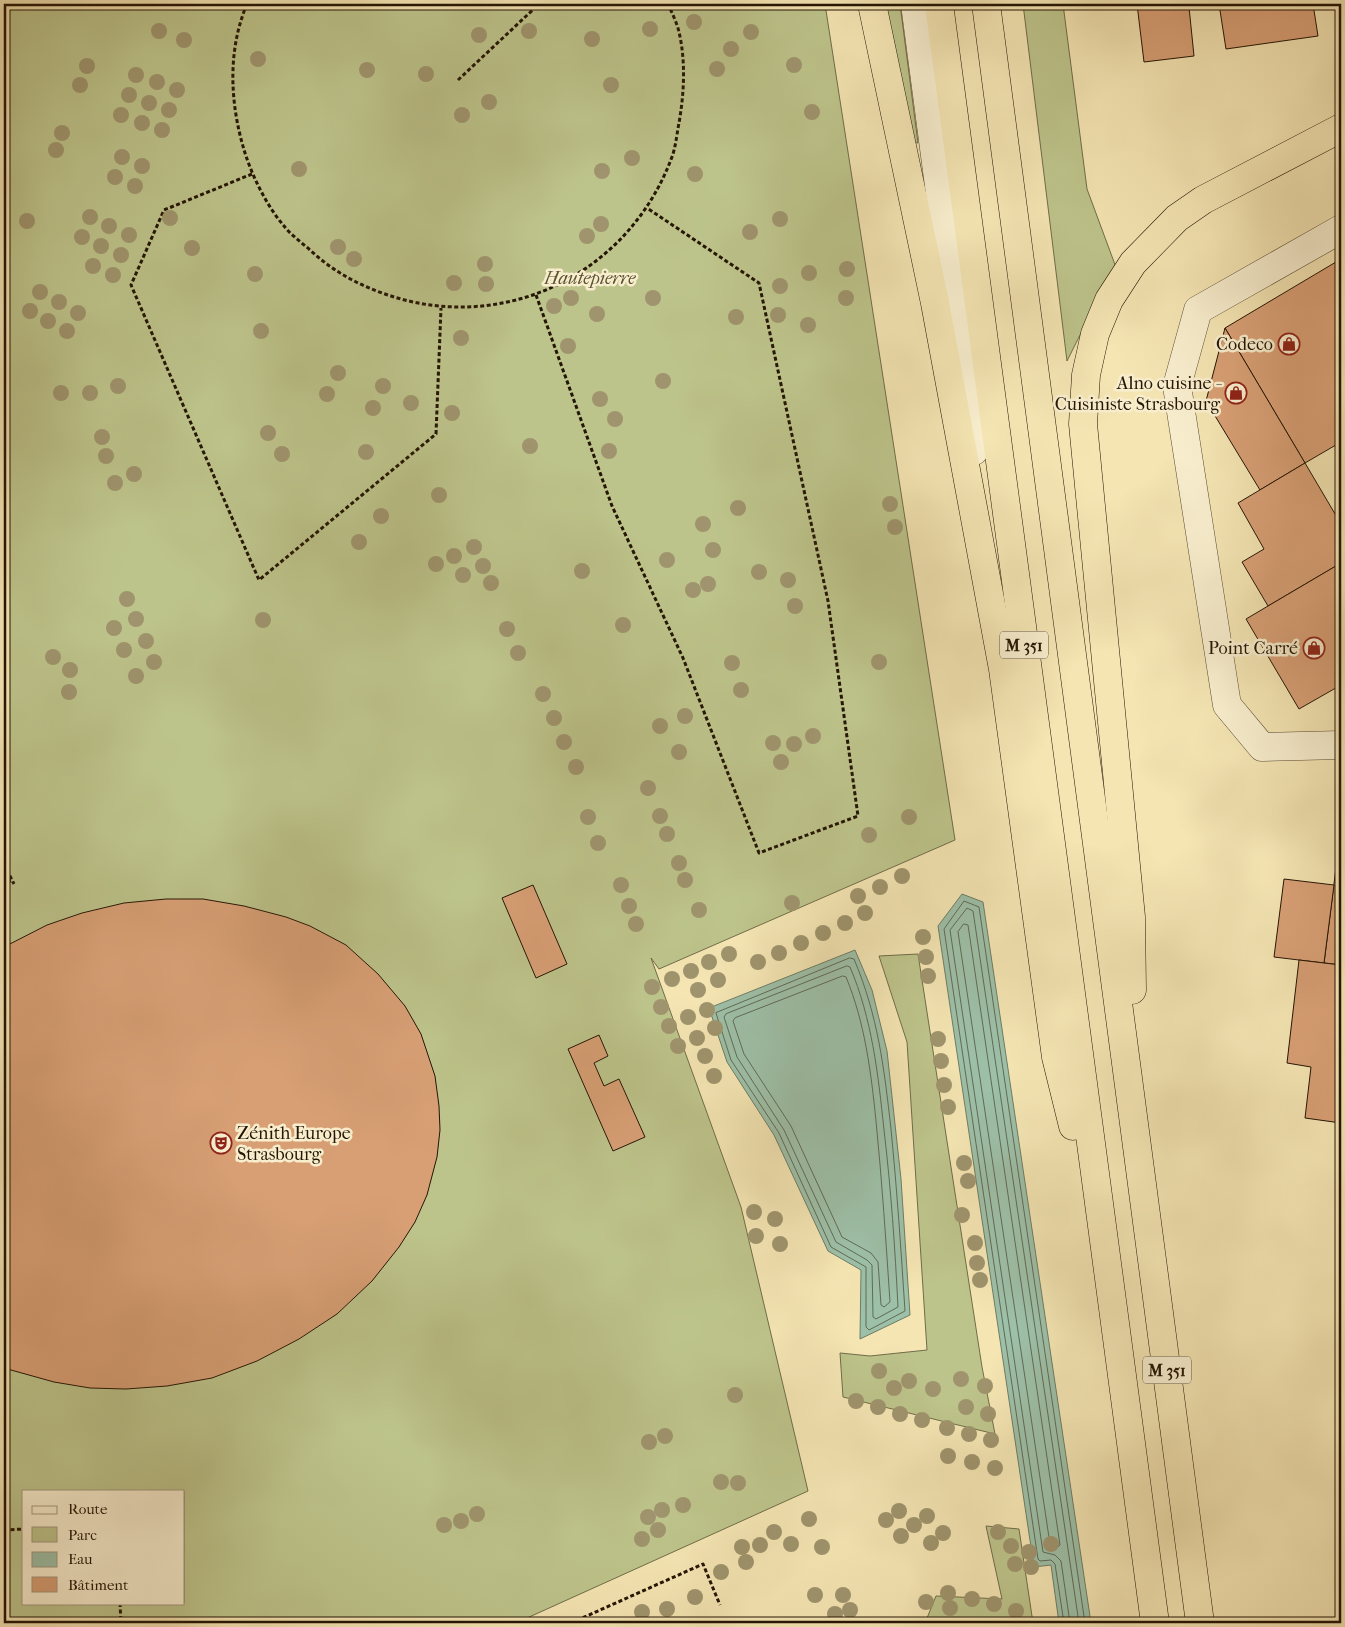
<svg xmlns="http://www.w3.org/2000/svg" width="1345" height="1627" font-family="'IM FELL French Canon',serif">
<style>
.green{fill:#bdc48b;stroke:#706c48;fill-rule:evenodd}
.water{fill:#9dc0a8;stroke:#6d7c66}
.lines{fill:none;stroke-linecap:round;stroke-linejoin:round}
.shore{stroke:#606a56;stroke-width:1}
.building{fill:#d89f75;stroke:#241504}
.minor-casing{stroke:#584930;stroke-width:29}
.highway-casing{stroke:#241504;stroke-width:29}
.path{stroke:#241504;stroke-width:3;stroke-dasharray:4 2.5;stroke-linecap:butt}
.minor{stroke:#f8eece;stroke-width:28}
.highway{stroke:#f4e5b3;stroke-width:28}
.tree{fill:#9f946d}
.labels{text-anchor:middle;stroke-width:5;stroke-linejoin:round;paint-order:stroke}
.shield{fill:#f8eece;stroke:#645641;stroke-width:1}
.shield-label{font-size:16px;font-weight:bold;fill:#241504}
.park-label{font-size:18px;font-style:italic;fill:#5a5233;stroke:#f8eece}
.poi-label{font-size:18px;fill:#241504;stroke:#f8eece;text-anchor:end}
</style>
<rect width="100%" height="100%" fill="#f4e5b3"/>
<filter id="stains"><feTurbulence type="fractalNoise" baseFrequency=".004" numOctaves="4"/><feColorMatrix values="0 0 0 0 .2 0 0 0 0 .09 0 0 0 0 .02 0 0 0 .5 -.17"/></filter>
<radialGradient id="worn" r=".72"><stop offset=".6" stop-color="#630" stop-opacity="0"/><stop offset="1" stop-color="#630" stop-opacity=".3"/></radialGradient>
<g class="green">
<path d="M4,4H825L955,840L659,969L651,958L741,1207L808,1491L516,1623H4ZM24,1491H184V1603H24Z"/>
<polygon points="885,4 900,4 918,143 913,142"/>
<polygon points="1023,4 1063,4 1087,189 1117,270 1090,315 1067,361"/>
<polygon points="918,954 982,1367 995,1434 843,1397 840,1353 870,1356 927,1350 907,1042 879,956"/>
<polygon points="986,1526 1019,1529 1033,1623 925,1623 936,1596 1002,1599"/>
</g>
<g class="water">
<polygon points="962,894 983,902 1091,1623 1059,1623 1051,1565 1034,1567 938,926"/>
<polygon points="855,950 872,990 887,1051 901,1179 910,1315 860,1339 861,1270 828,1251 774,1135 727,1062 709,1008"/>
</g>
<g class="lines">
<g class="shore">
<polygon points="964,924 968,925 1060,1545 1058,1547 1050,1544 958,932"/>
<path d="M850,958L854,959C878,1016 884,1067 891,1129C897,1189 901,1250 905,1311L869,1330L866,1327V1267L831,1247L779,1133L731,1060L716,1013Z"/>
<path d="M847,966L850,967C872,1019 878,1073 884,1130C891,1189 895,1248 898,1307L876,1319L873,1317L872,1265L867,1260L836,1242L784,1130L737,1057L724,1017L726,1014Z"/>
<path d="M843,976L846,977C865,1023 871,1072 876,1121C882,1181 886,1242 890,1302L884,1307L881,1305L878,1262L871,1253L842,1237L791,1126L744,1054L733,1021L735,1018Z"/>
<polyline points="1064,1623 1055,1564 1051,1560 1040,1561 1038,1559 944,929 964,901 979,907 1085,1623"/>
<polyline points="1070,1623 1061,1561 1055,1555 1043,1552 950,930 967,908 973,911 1079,1623"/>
</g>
</g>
<g class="building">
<polygon points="1137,4 1215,4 1189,7 1194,56 1144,62"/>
<polygon points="1219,4 1313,4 1318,36 1226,49"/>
<polygon points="1341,259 1341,442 1305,463 1225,328"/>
<polygon points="1225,328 1305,463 1260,490 1206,401"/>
<polygon points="1305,463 1341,524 1341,563 1268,606 1242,562 1264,549 1238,503"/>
<polygon points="1341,563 1341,685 1299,709 1246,619"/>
<polygon points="1337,860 1341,860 1341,965 1324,963"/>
<polygon points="1284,879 1334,885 1324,963 1274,957"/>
<polygon points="533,885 567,964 536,978 502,898"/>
<polygon points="166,899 203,899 244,906 286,917 310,926 346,945 378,974 405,1006 421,1034 435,1076 439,1106 440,1130 437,1157 427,1195 415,1222 399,1247 372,1281 337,1314 299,1339 257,1361 212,1378 167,1386 126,1389 90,1388 54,1382 11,1370 4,1367 4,947 47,925 82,913 124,903"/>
<polygon points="1299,960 1341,965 1341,1123 1305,1118 1311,1067 1287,1063"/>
<polygon points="599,1035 608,1056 594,1063 604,1086 619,1079 645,1137 613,1151 568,1049"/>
<polygon points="1336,1496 1341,1496 1341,1533"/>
</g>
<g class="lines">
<g class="minor-casing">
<g id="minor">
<polyline points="915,4 974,451"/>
<polyline points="1341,229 1198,310 1177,386 1227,705 1262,747 1341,745"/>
</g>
</g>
<g class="highway-casing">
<g id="highway">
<polyline points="872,4 935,303 1003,669 1056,1057 1073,1126"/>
<polyline points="939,4 1155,1623"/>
<polyline points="986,4 1200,1623"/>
<polyline points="1132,990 1131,917 1083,424 1086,375 1095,334 1109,300 1133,263 1177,218 1203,200 1341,128"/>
</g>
</g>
<g class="path">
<path d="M247,4C227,51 230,105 245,153C253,178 267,206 284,226C291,235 301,242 310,250C339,277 374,293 413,302C526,326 635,262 673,154C676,144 677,133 679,123C684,94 686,62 679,32C677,23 672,13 668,4"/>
<polyline points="458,80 539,4"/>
<polyline points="252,174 164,210 131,285 259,580 436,434 441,308"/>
<polyline points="536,295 612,506 683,658 759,853 858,816 828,601 759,283 647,208"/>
<polyline points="4,864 14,884"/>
<polyline points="4,884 11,881"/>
<polyline points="4,1530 24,1529"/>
<polyline points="120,1603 121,1623"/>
<polyline points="571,1623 703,1564 720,1605"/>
</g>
<use href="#minor" class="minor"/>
<use href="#highway" class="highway"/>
</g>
<g class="tree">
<circle cx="694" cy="22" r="8"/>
<circle cx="650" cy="29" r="8"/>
<circle cx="159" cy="31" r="8"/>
<circle cx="529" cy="31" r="8"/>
<circle cx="751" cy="32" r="8"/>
<circle cx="479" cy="35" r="8"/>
<circle cx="592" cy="39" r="8"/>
<circle cx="184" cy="40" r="8"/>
<circle cx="731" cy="49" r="8"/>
<circle cx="258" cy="59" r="8"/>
<circle cx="794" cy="65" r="8"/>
<circle cx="87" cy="66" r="8"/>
<circle cx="717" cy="69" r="8"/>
<circle cx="367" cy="70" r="8"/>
<circle cx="426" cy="74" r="8"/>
<circle cx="136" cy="75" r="8"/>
<circle cx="157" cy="82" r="8"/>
<circle cx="80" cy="85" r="8"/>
<circle cx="611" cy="85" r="8"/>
<circle cx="177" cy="90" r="8"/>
<circle cx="129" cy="95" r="8"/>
<circle cx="489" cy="102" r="8"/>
<circle cx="149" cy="103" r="8"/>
<circle cx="169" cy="110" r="8"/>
<circle cx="812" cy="112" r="8"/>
<circle cx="121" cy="115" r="8"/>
<circle cx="462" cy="115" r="8"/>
<circle cx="142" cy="123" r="8"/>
<circle cx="162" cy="130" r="8"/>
<circle cx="62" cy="133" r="8"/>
<circle cx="56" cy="150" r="8"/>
<circle cx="122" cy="157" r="8"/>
<circle cx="632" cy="158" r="8"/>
<circle cx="142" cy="166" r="8"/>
<circle cx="299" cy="169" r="8"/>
<circle cx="602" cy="171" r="8"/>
<circle cx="695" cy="174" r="8"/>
<circle cx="115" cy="177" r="8"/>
<circle cx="135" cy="186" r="8"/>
<circle cx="90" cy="217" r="8"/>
<circle cx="170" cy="218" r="8"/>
<circle cx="780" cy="219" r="8"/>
<circle cx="27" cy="221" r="8"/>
<circle cx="601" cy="224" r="8"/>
<circle cx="109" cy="226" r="8"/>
<circle cx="750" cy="232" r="8"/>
<circle cx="129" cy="235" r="8"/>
<circle cx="587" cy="236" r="8"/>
<circle cx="82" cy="237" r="8"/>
<circle cx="101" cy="246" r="8"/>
<circle cx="338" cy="247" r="8"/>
<circle cx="192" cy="248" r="8"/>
<circle cx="121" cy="255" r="8"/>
<circle cx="354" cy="259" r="8"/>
<circle cx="485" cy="264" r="8"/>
<circle cx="93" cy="266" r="8"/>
<circle cx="847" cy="269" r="8"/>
<circle cx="809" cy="273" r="8"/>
<circle cx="255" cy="274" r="8"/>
<circle cx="113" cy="275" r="8"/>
<circle cx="454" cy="283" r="8"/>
<circle cx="486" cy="284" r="8"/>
<circle cx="780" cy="286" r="8"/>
<circle cx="40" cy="292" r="8"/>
<circle cx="571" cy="298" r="8"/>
<circle cx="653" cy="298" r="8"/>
<circle cx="846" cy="298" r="8"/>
<circle cx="59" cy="302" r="8"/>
<circle cx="554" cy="306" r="8"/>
<circle cx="30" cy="311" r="8"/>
<circle cx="78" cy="313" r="8"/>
<circle cx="597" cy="314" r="8"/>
<circle cx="778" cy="315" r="8"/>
<circle cx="736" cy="317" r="8"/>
<circle cx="48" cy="321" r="8"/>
<circle cx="808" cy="325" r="8"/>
<circle cx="67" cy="331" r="8"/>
<circle cx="261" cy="331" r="8"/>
<circle cx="461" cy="338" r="8"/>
<circle cx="568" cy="346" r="8"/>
<circle cx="338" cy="373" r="8"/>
<circle cx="663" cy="381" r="8"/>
<circle cx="118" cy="386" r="8"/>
<circle cx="383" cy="386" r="8"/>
<circle cx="61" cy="393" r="8"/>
<circle cx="90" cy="393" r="8"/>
<circle cx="327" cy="394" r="8"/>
<circle cx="600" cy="399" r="8"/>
<circle cx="411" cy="403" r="8"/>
<circle cx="373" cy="408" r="8"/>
<circle cx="452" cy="413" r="8"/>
<circle cx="615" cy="419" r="8"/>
<circle cx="268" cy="433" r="8"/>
<circle cx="102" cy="437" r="8"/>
<circle cx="530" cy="446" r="8"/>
<circle cx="609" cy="451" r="8"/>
<circle cx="366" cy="452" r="8"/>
<circle cx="282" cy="454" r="8"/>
<circle cx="106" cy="456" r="8"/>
<circle cx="134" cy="474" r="8"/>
<circle cx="115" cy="483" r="8"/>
<circle cx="439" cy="495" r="8"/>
<circle cx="890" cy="504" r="8"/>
<circle cx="738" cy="508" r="8"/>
<circle cx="381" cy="516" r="8"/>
<circle cx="703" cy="524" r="8"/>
<circle cx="895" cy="527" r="8"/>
<circle cx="359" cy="542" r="8"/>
<circle cx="474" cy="547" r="8"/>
<circle cx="713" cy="550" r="8"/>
<circle cx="454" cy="556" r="8"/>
<circle cx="667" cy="560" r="8"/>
<circle cx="436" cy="564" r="8"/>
<circle cx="483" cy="566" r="8"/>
<circle cx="582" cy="571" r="8"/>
<circle cx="759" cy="572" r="8"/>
<circle cx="463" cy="575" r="8"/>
<circle cx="788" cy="580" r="8"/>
<circle cx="491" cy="583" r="8"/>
<circle cx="708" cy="584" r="8"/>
<circle cx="693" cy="590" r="8"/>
<circle cx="127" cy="599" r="8"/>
<circle cx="795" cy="606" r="8"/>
<circle cx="136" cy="619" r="8"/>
<circle cx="263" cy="620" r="8"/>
<circle cx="623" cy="625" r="8"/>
<circle cx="114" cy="628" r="8"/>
<circle cx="507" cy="629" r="8"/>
<circle cx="146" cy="641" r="8"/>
<circle cx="124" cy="650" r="8"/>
<circle cx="518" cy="653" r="8"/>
<circle cx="53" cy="657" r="8"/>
<circle cx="154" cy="662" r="8"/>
<circle cx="879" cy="662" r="8"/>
<circle cx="732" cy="663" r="8"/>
<circle cx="70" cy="670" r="8"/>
<circle cx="136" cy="676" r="8"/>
<circle cx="741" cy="690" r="8"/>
<circle cx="69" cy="692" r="8"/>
<circle cx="543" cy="694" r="8"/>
<circle cx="685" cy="716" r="8"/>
<circle cx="554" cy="718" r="8"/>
<circle cx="660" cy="726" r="8"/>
<circle cx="813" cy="736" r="8"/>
<circle cx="564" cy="742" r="8"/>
<circle cx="773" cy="743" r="8"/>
<circle cx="794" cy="744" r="8"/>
<circle cx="679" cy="752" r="8"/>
<circle cx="781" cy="762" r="8"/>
<circle cx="576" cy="767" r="8"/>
<circle cx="648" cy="788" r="8"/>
<circle cx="660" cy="816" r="8"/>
<circle cx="588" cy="817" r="8"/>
<circle cx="909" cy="817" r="8"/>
<circle cx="667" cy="834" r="8"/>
<circle cx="869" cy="835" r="8"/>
<circle cx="598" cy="843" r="8"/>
<circle cx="679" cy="863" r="8"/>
<circle cx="902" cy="876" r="8"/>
<circle cx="685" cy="880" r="8"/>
<circle cx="621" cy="885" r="8"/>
<circle cx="880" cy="887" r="8"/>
<circle cx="858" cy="896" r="8"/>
<circle cx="792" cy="903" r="8"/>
<circle cx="629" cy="906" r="8"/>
<circle cx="699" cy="910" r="8"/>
<circle cx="865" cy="913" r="8"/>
<circle cx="845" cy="923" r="8"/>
<circle cx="636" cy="924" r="8"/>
<circle cx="823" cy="933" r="8"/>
<circle cx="923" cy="937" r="8"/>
<circle cx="801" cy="943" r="8"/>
<circle cx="779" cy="953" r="8"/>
<circle cx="729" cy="954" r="8"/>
<circle cx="926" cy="957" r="8"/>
<circle cx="709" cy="962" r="8"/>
<circle cx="758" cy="962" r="8"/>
<circle cx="691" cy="971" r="8"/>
<circle cx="928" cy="976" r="8"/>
<circle cx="672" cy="979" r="8"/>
<circle cx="718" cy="980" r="8"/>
<circle cx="652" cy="987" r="8"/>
<circle cx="698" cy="990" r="8"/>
<circle cx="661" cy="1007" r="8"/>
<circle cx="707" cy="1010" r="8"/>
<circle cx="688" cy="1017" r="8"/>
<circle cx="669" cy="1026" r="8"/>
<circle cx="715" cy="1028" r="8"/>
<circle cx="697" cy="1038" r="8"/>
<circle cx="938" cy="1039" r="8"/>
<circle cx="678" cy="1046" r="8"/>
<circle cx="705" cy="1056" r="8"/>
<circle cx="941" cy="1061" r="8"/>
<circle cx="714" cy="1076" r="8"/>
<circle cx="944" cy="1085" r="8"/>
<circle cx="948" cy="1107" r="8"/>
<circle cx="964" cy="1163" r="8"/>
<circle cx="968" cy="1181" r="8"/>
<circle cx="754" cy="1212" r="8"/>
<circle cx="962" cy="1215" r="8"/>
<circle cx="775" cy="1219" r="8"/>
<circle cx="756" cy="1236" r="8"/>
<circle cx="975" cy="1243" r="8"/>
<circle cx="780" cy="1244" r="8"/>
<circle cx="977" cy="1263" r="8"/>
<circle cx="980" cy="1280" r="8"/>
<circle cx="879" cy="1371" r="8"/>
<circle cx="961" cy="1379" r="8"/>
<circle cx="909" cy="1381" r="8"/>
<circle cx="985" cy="1386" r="8"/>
<circle cx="894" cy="1388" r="8"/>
<circle cx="933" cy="1389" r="8"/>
<circle cx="735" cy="1395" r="8"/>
<circle cx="856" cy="1401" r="8"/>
<circle cx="878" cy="1407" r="8"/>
<circle cx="966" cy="1407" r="8"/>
<circle cx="900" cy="1414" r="8"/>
<circle cx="988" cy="1414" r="8"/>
<circle cx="922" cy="1420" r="8"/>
<circle cx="947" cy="1428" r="8"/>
<circle cx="969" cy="1434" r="8"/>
<circle cx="665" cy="1436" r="8"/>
<circle cx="991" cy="1440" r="8"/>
<circle cx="649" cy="1442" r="8"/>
<circle cx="948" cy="1456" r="8"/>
<circle cx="972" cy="1462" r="8"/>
<circle cx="995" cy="1468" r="8"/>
<circle cx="721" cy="1482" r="8"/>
<circle cx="738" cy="1483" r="8"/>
<circle cx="683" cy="1505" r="8"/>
<circle cx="662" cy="1510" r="8"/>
<circle cx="899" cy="1511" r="8"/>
<circle cx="477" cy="1514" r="8"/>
<circle cx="927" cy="1516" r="8"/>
<circle cx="648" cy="1517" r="8"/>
<circle cx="809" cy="1519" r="8"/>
<circle cx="886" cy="1520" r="8"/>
<circle cx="461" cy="1521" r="8"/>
<circle cx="444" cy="1525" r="8"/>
<circle cx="914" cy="1525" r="8"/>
<circle cx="658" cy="1530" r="8"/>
<circle cx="774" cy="1532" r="8"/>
<circle cx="998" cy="1532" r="8"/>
<circle cx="943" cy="1533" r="8"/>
<circle cx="901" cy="1536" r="8"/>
<circle cx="642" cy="1539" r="8"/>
<circle cx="931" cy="1543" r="8"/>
<circle cx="791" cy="1544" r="8"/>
<circle cx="1051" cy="1544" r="8"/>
<circle cx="760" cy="1545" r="8"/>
<circle cx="1011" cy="1546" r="8"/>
<circle cx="742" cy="1547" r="8"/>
<circle cx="822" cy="1547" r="8"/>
<circle cx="1029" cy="1552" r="8"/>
<circle cx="746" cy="1562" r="8"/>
<circle cx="1015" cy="1564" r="8"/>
<circle cx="1031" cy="1567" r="8"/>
<circle cx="721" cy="1572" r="8"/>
<circle cx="948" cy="1593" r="8"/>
<circle cx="815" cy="1595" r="8"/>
<circle cx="843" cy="1595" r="8"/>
<circle cx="695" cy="1597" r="8"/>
<circle cx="972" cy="1599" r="8"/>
<circle cx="926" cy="1602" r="8"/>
<circle cx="994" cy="1604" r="8"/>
<circle cx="950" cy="1608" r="8"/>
<circle cx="667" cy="1609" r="8"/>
<circle cx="850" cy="1610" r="8"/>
<circle cx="1016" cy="1611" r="8"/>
<circle cx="642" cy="1612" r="8"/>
<circle cx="835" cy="1614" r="8"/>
</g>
<defs>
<g id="shop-ring" transform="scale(1.125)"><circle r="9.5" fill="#f8eece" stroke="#8f2418" stroke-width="1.5"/><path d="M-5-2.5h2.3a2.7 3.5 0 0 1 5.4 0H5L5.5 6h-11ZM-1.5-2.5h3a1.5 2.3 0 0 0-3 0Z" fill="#8f2418"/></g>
<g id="theatre-ring" transform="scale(1.125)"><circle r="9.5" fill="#f8eece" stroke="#8f2418" stroke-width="1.5"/><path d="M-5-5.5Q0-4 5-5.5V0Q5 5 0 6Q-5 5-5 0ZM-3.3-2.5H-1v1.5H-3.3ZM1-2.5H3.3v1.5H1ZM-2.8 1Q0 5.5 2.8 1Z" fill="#8f2418"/></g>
</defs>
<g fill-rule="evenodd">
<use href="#shop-ring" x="1289" y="344"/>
<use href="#shop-ring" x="1236" y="393"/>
<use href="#shop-ring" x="1314" y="648"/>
<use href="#theatre-ring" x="221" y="1143"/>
</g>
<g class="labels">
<g class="shield">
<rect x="1000" y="631.5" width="48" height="27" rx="4"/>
<rect x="1143" y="1356.5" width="48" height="27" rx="4"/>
</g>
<g class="shield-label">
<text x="1024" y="651">M 351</text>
<text x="1167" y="1376">M 351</text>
</g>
<g class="park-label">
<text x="590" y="284">Hautepierre</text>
</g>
<g class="poi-label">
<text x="1273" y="350">Codeco</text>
<text x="1220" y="389">Alno cuisine -<tspan x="1220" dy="21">Cuisiniste Strasbourg</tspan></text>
<text x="1298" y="654">Point Carré</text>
<text x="237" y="1139" text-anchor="start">Zénith Europe<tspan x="237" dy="21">Strasbourg</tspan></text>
</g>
</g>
<rect width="1345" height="1627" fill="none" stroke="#f4e5b3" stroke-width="20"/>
<rect x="5" y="5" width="1335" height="1617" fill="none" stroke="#241504" stroke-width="2.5"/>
<rect x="10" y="10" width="1325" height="1607" fill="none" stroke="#241504"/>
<rect x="22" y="1490" width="162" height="115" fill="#f8eece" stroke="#a3977d"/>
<rect x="32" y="1506" width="25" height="8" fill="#f8eece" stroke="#a3977d"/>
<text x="68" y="1514" font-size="15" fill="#241504">Route</text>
<rect x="32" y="1527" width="25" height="15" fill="#bdc48b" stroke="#a3977d"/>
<text x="68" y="1540" font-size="15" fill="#241504">Parc</text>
<rect x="32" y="1552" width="25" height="15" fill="#9dc0a8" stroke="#a3977d"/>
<text x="68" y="1564" font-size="15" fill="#241504">Eau</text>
<rect x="32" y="1577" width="25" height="15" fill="#d89f75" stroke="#a3977d"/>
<text x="68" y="1590" font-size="15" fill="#241504">Bâtiment</text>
<rect width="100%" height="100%" filter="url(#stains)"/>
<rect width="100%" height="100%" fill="url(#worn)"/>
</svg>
